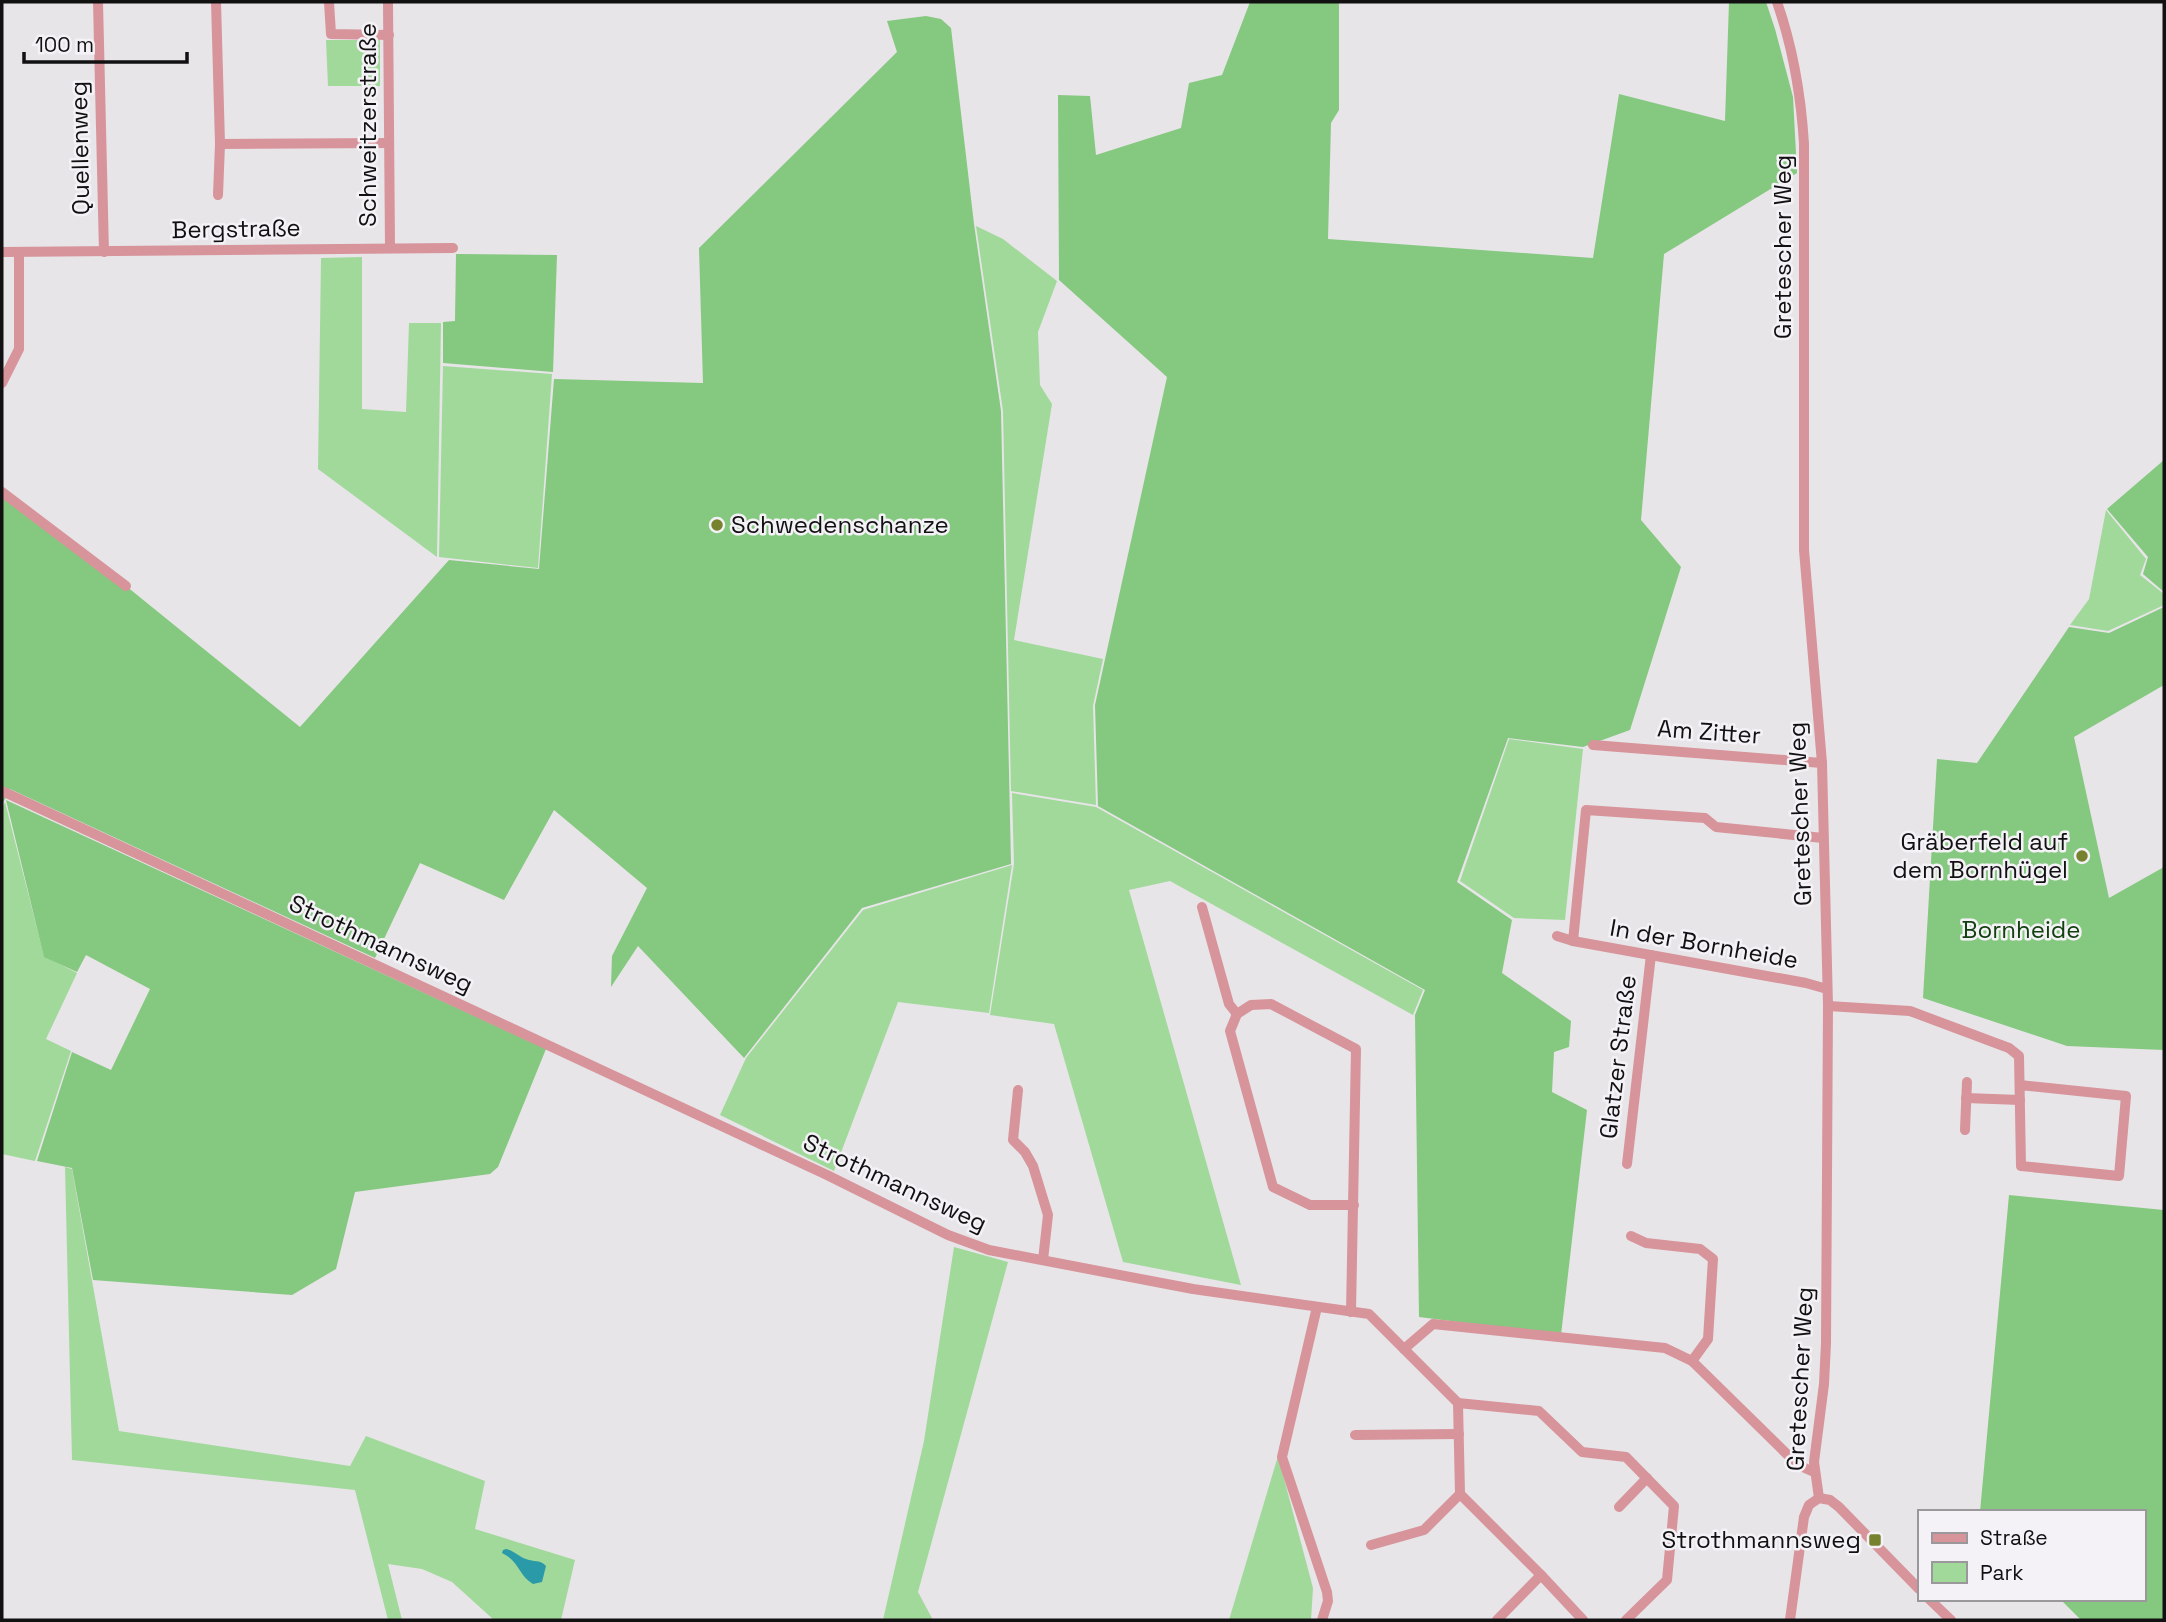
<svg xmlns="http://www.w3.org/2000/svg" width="2166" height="1622" font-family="'Space Grotesk',sans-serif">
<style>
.green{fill:#a1d99b}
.forest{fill:#85c87f}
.water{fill:#2a9aa9}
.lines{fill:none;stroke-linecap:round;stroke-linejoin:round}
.minor{stroke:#d7949b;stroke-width:10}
.poi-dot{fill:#77822f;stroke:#f4f2f6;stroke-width:2.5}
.labels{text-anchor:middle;stroke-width:5;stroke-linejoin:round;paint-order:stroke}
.street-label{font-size:24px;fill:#121112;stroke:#f4f2f6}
.poi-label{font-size:24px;fill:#121112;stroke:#f4f2f6;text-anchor:end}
.park-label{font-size:24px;fill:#12400f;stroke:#f4f2f6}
</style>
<rect width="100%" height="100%" fill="#e7e5e8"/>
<g class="green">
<polygon points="326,40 380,40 380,86 328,86"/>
<polygon points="976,226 1003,239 1057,281 1038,332 1040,385 1052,404 1014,640 1103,659 1093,706 1096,805 1011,791 1003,411"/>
<polygon points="362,257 362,409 406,412 409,323 441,323 437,557 318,469 321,258"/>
<polygon points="443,366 552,374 538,568 439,557"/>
<polygon points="2106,510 2146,559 2140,575 2164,594 2164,605 2108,631 2070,625 2089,599"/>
<polygon points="1509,739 1583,749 1565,920 1514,918 1460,881"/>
<polygon points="1012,793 1096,807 1423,990 1413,1015 1170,881 1129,890 1241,1285 1123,1262 1054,1024 990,1015 1014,864"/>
<polygon points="5,802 44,956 77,973 46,1039 71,1051 35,1161 2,1154 2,808"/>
<polygon points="1012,865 989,1013 898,1002 834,1171 720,1115 746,1058 863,910"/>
<polygon points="65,1167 72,1169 119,1431 350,1466 366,1436 485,1481 475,1529 575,1560 561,1620 494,1620 452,1582 422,1569 388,1564 402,1620 388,1620 355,1490 72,1460"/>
<polygon points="954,1247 1008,1262 918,1592 933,1620 883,1620 924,1441"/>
<polygon points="1278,1456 1313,1588 1311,1620 1229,1620"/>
</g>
<g class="forest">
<polygon points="1250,2 1339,2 1339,110 1331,123 1328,239 1593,258 1619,94 1725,121 1729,2 1766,2 1775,29 1793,97 1797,173 1664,254 1641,520 1681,567 1630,730 1583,747 1508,738 1457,882 1512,920 1502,973 1571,1021 1569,1047 1554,1052 1552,1092 1587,1110 1561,1335 1419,1317 1415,1015 1425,990 1098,806 1095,705 1167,377 1059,280 1058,95 1090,96 1096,155 1181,128 1189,83 1222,75"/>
<polygon points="926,16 941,19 951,28 974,224 1001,411 1011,864 862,908 744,1058 638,946 611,987 612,956 647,888 554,810 504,900 420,863 375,958 10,789 2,805 2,492 126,586 300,727 449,560 539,569 554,379 703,383 699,248 897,52 887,21"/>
<polygon points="456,254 557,255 553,372 443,363 443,322 455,321"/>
<polygon points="2164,460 2164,592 2143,574 2148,557 2107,509"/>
<polygon points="2164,607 2164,685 2074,737 2109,898 2164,867 2164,1050 2067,1046 1923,998 1937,759 1977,763 2069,627 2109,633"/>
<polygon points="6,800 546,1049 498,1167 490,1174 355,1192 336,1269 292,1295 93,1280 72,1168 37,1161 72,1052 111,1070 150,989 86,955 77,972 44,957"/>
<polygon points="2009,1195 2164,1210 2164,1620 2081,1620 2060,1599 2143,1599 2143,1512 1980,1512"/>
</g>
<path class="water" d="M506,1549C515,1551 520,1558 529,1560C537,1562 540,1560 546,1566L542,1582L533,1584C519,1576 519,1561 502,1553L503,1550Z"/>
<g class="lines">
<g class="minor">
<polyline points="98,2 104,252"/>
<polyline points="216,2 220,144 218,195"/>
<polyline points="329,2 331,34 389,35"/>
<polyline points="388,2 390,248"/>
<path d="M1777,2C1793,48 1801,95 1804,144V550L1822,763L1828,1006L1826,1343L1824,1384L1814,1462L1819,1498"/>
<polyline points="220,144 389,143"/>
<polyline points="2,252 453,248"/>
<polyline points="2,383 19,349 19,252"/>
<polyline points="2,492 126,586"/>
<polyline points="1593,745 1822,763"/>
<polyline points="2,791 827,1175 948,1235 989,1250 1193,1289 1369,1314 1404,1349 1433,1324 1665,1348 1692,1361 1798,1465 1814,1472"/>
<polyline points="1202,907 1229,1004 1237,1014"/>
<polyline points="1557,936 1573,941 1806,983 1827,989"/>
<polyline points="1573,941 1586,810 1705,818 1716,827 1823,838"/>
<polyline points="1828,1006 1910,1011 2009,1048 2019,1056 2021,1166 2119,1176 2126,1096 2020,1085"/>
<polyline points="1018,1090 1013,1140 1025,1152 1033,1166 1048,1215 1043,1260"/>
<polyline points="1966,1098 2020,1100"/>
<polyline points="1965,1130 1967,1082"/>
<polyline points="1627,1164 1651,955"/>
<polyline points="1631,1236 1646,1243 1700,1249 1713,1259 1708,1339 1692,1361"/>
<polyline points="1317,1307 1282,1457 1327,1592 1328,1601 1322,1620"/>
<polyline points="1351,1312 1356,1049 1271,1004 1251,1005 1237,1014 1230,1031 1273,1187 1310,1205 1354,1205"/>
<polyline points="1404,1349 1458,1403 1460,1494 1541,1575 1583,1620"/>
<polyline points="1458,1403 1539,1411 1582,1452 1626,1457 1674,1506 1667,1580 1626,1620"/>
<polyline points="1355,1435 1459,1434"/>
<polyline points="1819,1498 1830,1500 1839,1507 1919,1589"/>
<polyline points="1619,1507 1647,1478"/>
<polyline points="1371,1545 1424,1530 1460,1494"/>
<polyline points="1929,1599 1951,1620"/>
<polyline points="1497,1620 1541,1575"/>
<polyline points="1790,1620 1804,1517 1809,1505 1819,1498"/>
</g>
</g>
<g class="poi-dot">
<circle cx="717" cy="525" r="7"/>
<circle cx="2082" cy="856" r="7"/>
<rect x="1868" y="1533" width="14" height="14" rx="3.5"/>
</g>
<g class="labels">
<g class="street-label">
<text transform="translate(368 125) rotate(-90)" y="8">Schweitzerstraße</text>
<text transform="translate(80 148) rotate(-91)" y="8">Quellenweg</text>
<text transform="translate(236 229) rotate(-1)" y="8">Bergstraße</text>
<text transform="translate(1783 247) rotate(-90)" y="8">Gretescher Weg</text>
<text transform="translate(1709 732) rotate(4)" y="8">Am Zitter</text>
<text transform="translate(1800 814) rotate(-92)" y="8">Gretescher Weg</text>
<text transform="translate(381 944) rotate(25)" y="8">Strothmannsweg</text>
<text transform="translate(1704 944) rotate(10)" y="8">In der Bornheide</text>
<text transform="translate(1618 1057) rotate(-83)" y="8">Glatzer Straße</text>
<text transform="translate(895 1183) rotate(25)" y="8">Strothmannsweg</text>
<text transform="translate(1800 1379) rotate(-87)" y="8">Gretescher Weg</text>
</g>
<g class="poi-label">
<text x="731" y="533" text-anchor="start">Schwedenschanze</text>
<text x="2068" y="850">Gräberfeld auf<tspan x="2068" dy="28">dem Bornhügel</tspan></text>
<text x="1861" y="1548">Strothmannsweg</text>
</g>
<g class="park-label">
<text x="2021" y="938">Bornheide</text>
</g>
</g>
<rect width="2166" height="1622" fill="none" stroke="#121112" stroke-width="7"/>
<rect x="1918" y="1510" width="228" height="91" fill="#f4f2f6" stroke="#9a989b" stroke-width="2"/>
<rect x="1932" y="1533" width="35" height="10" fill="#d7949b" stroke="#9a989b" stroke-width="2"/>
<text x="1980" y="1545" font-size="21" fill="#121112">Straße</text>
<rect x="1932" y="1562" width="35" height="21" fill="#a1d99b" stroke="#9a989b" stroke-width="2"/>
<text x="1980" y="1580" font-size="21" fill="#121112">Park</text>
<path d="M24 52v10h163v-10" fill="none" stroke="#121112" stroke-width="3.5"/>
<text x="35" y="52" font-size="21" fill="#121112" stroke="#f4f2f6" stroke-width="5" paint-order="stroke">100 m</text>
</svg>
